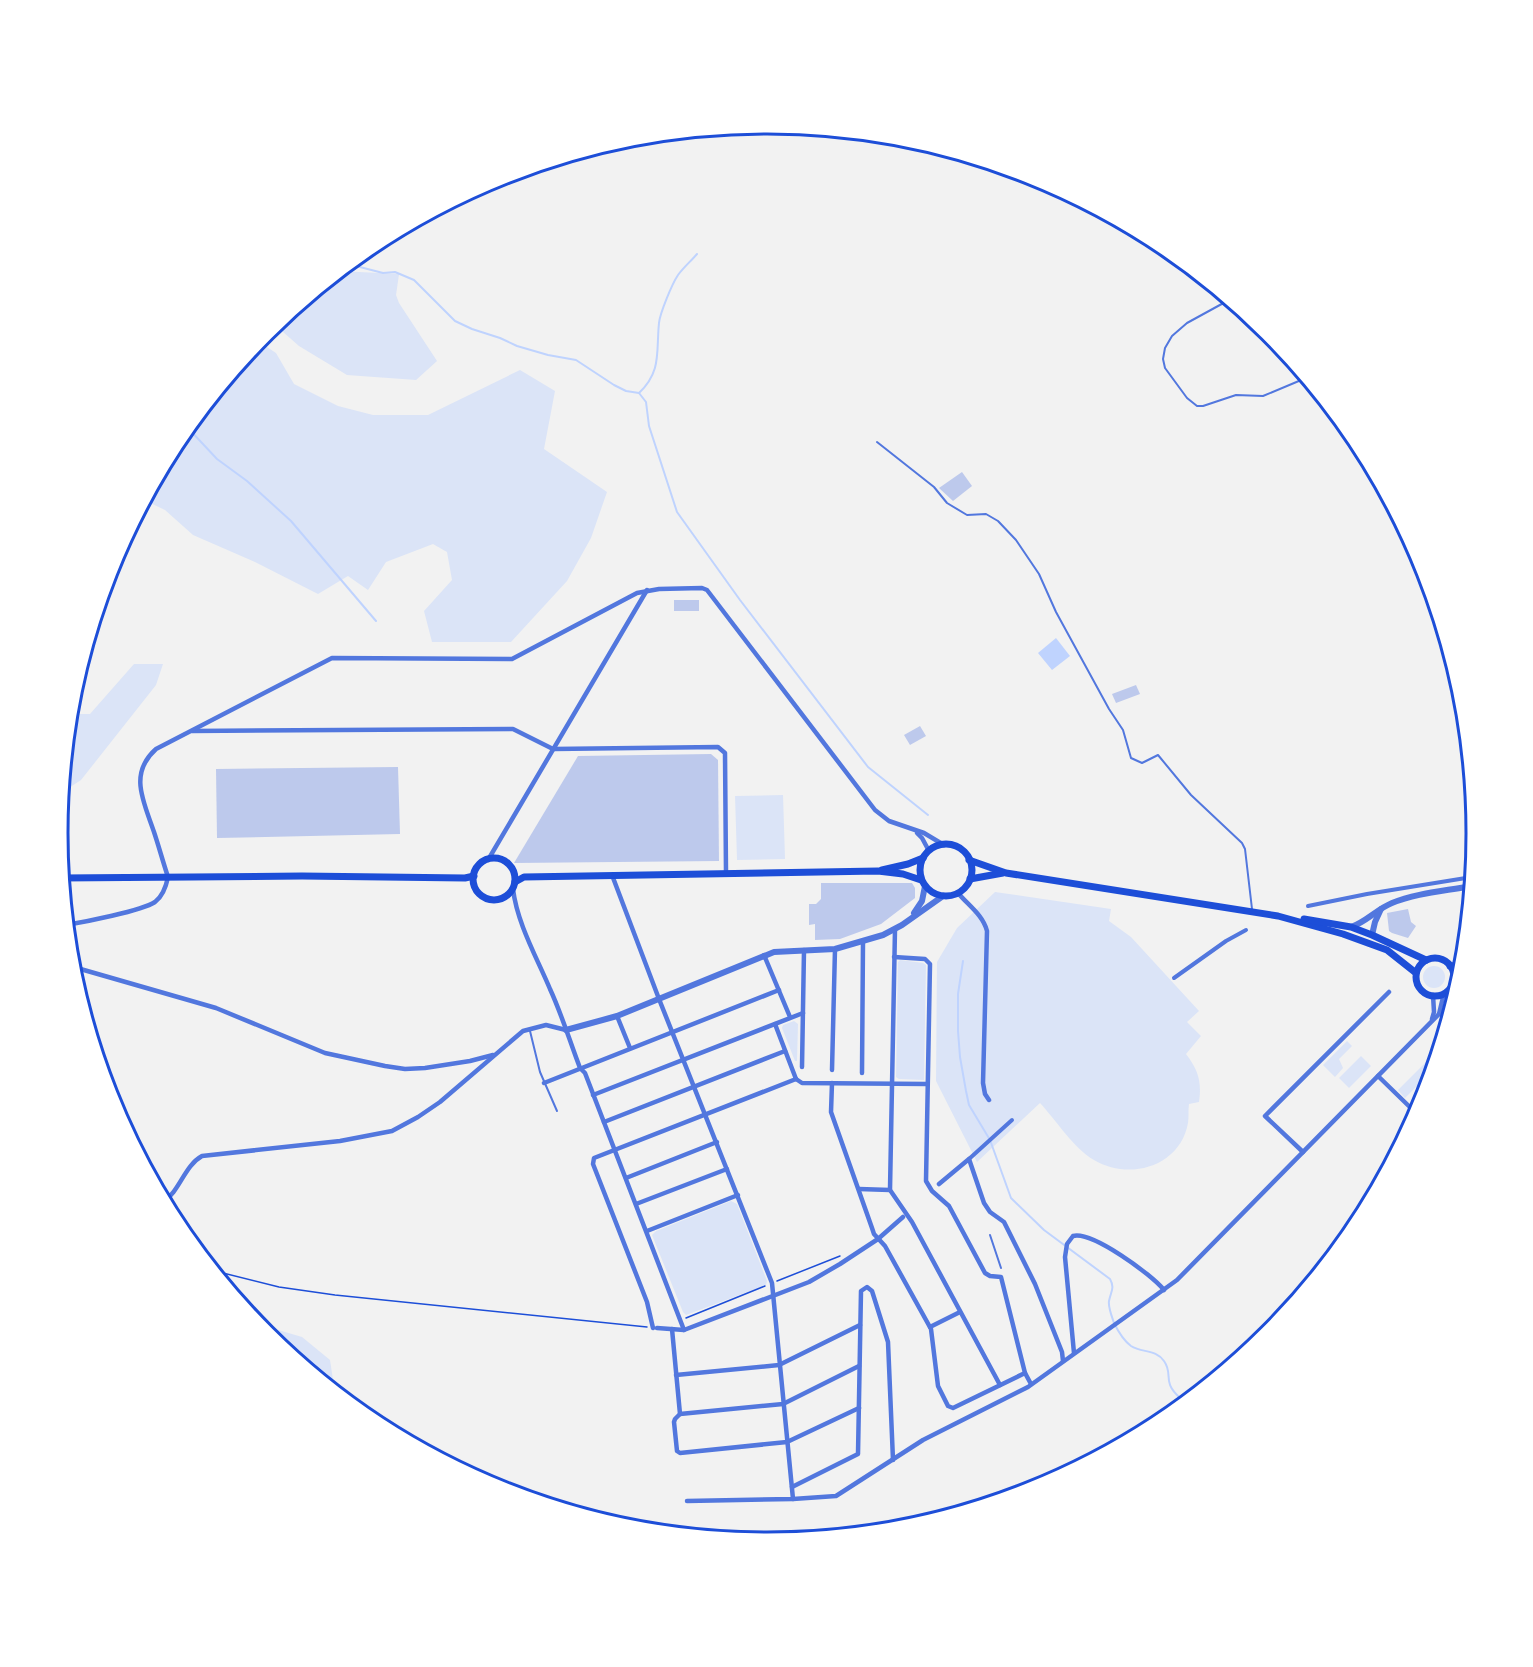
<svg xmlns="http://www.w3.org/2000/svg" width="1533" height="1667" font-family="'Fira Sans Condensed',sans-serif">
<style>
.green{fill:#dbe4f7}
.water{fill:#bfd3fe}
.lines{fill:none;stroke-linecap:round;stroke-linejoin:round}
.stream{stroke:#bfd3fe;stroke-width:2}
.building{fill:#bdc9ec}
.path{stroke:#1d4ed8;stroke-width:1.5}
.service{stroke:#5277de;stroke-width:2}
.pedestrian{stroke:#5277de;stroke-width:4}
.minor{stroke:#5277de;stroke-width:4.5}
.tertiary{stroke:#5277de;stroke-width:6}
.secondary{stroke:#1d4ed8;stroke-width:7}
.rim{fill:none;stroke:#1d4ed8;stroke-width:3}
</style>
<rect width="100%" height="100%" fill="#f2f2f2"/>
<g class="green">
<polygon points="339,271 399,274 396,295 399,303 437,361 416,380 347,375 299,346 274,324"/>
<polygon points="258,341 276,353 294,384 338,406 373,415 428,415 520,370 555,391 544,449 607,492 591,538 567,581 511,642 432,642 424,611 452,580 447,552 433,544 386,562 368,590 348,576 318,594 255,562 193,535 165,510 144,500 177,439"/>
<polygon points="134,664 163,664 156,685 81,780 61,793 69,714 90,714"/>
<polygon points="783,795 785,859 737,860 735,796"/>
<path d="M995,892L1111,909L1109,921L1131,937L1199,1011L1187,1022L1201,1036L1186,1054C1198,1070 1202,1081 1199,1102L1189,1104C1188,1110 1189,1117 1188,1123C1180,1167 1129,1181 1094,1160C1074,1149 1056,1120 1040,1103L977,1162L936,1081L937,962L957,928Z"/>
<polygon points="900,960 923,963 926,965 924,1080 899,1079 896,1077 898,962"/>
<circle cx="1434" cy="977" r="11"/>
<polygon points="794,1021 798,1024 797,1061 795,1061 782,1028 783,1025"/>
<polygon points="1347,1041 1352,1046 1339,1059 1343,1068 1335,1077 1323,1065"/>
<polygon points="1439,1049 1433,1070 1405,1098 1398,1090"/>
<polygon points="1361,1056 1371,1066 1349,1088 1339,1078"/>
<polygon points="731,1201 737,1204 767,1281 766,1285 686,1315 683,1312 652,1235 656,1231"/>
<polygon points="258,1324 302,1337 330,1360 335,1393 265,1335 256,1325"/>
</g>
<polygon class="water" points="1056,638 1070,656 1052,670 1038,653"/>
<g class="lines">
<g class="stream">
<polyline points="343,268 356,266 383,273 395,272 414,280 455,321 472,329 500,338 517,346 548,355 576,360 614,385 626,391 639,393 646,402 649,426 677,512 740,600 868,767 928,815"/>
<path d="M639,393C662,371 656,352 659,323C660,313 672,284 678,275C683,268 691,261 697,254"/>
<polyline points="187,427 217,459 247,481 291,521 376,621"/>
<path d="M963,961L958,994V1031L960,1057L966,1091L969,1105L990,1140L1011,1198L1044,1230L1110,1279C1115,1288 1111,1291 1109,1301C1108,1307 1112,1317 1114,1323C1118,1331 1124,1341 1131,1346C1142,1353 1156,1349 1164,1361C1174,1375 1161,1381 1180,1398V1408"/>
</g>
</g>
<g class="building">
<polygon points="962,472 972,486 953,501 939,488"/>
<rect x="674" y="600" width="25" height="11"/>
<polygon points="1136,685 1140,694 1116,703 1112,694"/>
<polygon points="920,726 926,736 910,745 904,735"/>
<polygon points="711,754 718,760 719,861 514,863 578,756"/>
<polygon points="398,767 400,834 217,838 216,769"/>
<polygon points="821,883 912,883 915,888 915,898 881,924 840,939 815,940 815,924 809,925 809,904 816,904 821,899"/>
<polygon points="1408,909 1411,922 1416,926 1408,938 1392,933 1389,931 1387,913"/>
</g>
<g class="lines">
<g class="path">
<polyline points="211,1270 279,1287 335,1295 647,1327"/>
<polyline points="777,1281 840,1256"/>
<polyline points="686,1318 765,1286"/>
</g>
<g class="service">
<polyline points="1229,300 1187,323 1172,336 1165,348 1163,359 1165,368 1187,398 1197,406 1203,406 1236,395 1263,396 1306,378"/>
<polyline points="877,442 934,487 947,503 967,515 986,514 998,521 1016,540 1039,574 1056,612 1109,709 1123,730 1131,758 1142,763 1158,755 1191,795 1242,843 1245,849 1252,909"/>
<polyline points="530,1031 540,1072 557,1111"/>
<polyline points="990,1235 1001,1268"/>
</g>
<g class="pedestrian">
<polyline points="1308,906 1367,894 1472,877"/>
<polyline points="1174,978 1226,941 1246,930"/>
<polyline points="969,1159 1012,1120"/>
</g>
<g class="minor">
<polyline points="192,731 513,729 553,749 718,747 725,753 726,873"/>
<polyline points="917,833 922,838 929,851"/>
<polyline points="488,860 647,590"/>
<polyline points="612,875 659,999 772,1283 793,1499"/>
<path d="M513,889C517,923 537,958 550,989C562,1015 570,1042 580,1068L585,1073L684,1330"/>
<path d="M958,893C968,905 983,915 987,931L983,1083L985,1094L989,1100"/>
<path d="M66,925C84,922 141,911 155,902C163,896 166,887 168,877C163,862 159,847 154,832C144,802 128,774 156,749L332,658L512,659L637,593L659,589L702,588L707,590L875,810L889,821L924,833L944,845"/>
<polyline points="895,929 890,1190 912,1222 1000,1385"/>
<polyline points="764,955 790,1017"/>
<polyline points="894,957 925,959 930,964 926,1181 932,1191 949,1206 985,1273 990,1276 1001,1277 1025,1373 1031,1384"/>
<polyline points="70,966 216,1008 325,1053 385,1066 405,1069 425,1068 470,1061 493,1055"/>
<polyline points="1439,1014 1443,1013 1453,1004"/>
<polyline points="617,1016 630,1048"/>
<polyline points="1432,1019 1434,1012 1433,995"/>
<polyline points="775,1024 796,1079"/>
<polyline points="802,1067 804,950"/>
<polyline points="832,1070 835,949"/>
<polyline points="862,1073 863,941"/>
<polyline points="1378,1076 1417,1114"/>
<polyline points="796,1079 802,1083 927,1084"/>
<polyline points="544,1083 779,990"/>
<polyline points="832,1083 831,1112 872,1228 874,1234 885,1246 931,1329 938,1386 948,1406 953,1408 1025,1373"/>
<polyline points="593,1095 803,1013"/>
<polyline points="604,1122 785,1051"/>
<polyline points="1303,1152 1265,1116 1389,992"/>
<polyline points="626,1178 717,1142"/>
<polyline points="939,1184 969,1159 984,1203 990,1212 1004,1222 1035,1284 1062,1352 1063,1361"/>
<polyline points="859,1189 890,1190"/>
<path d="M163,1202C180,1191 184,1166 202,1156L340,1141L392,1131L418,1117L440,1102L523,1031L546,1025L566,1030"/>
<polyline points="636,1204 727,1169"/>
<polyline points="647,1231 738,1195"/>
<polyline points="930,1327 960,1312"/>
<polyline points="653,1328 647,1302 593,1164 594,1158 796,1079"/>
<polyline points="657,1328 684,1330 809,1282 840,1264 878,1239 903,1217"/>
<polyline points="672,1329 680,1414 675,1419 674,1422 677,1451 680,1453 787,1442 859,1408"/>
<path d="M1074,1353L1065,1257L1067,1244L1073,1236C1092,1231 1151,1274 1164,1290"/>
<polyline points="676,1375 779,1365 860,1325"/>
<polyline points="680,1414 783,1404 859,1366"/>
<polyline points="792,1487 858,1454 861,1291 867,1287 872,1291 888,1342 893,1460"/>
<polyline points="687,1501 793,1499 836,1496 923,1440 1028,1387 1177,1280 1439,1014 1444,993"/>
</g>
<g class="tertiary">
<polyline points="914,913 922,901 925,886"/>
<path d="M1351,927C1366,922 1377,909 1392,903C1416,893 1445,891 1471,886"/>
<polyline points="1372,935 1375,922 1381,909"/>
<polyline points="566,1030 617,1016 774,952 835,949 883,935 902,925 943,896"/>
</g>
<g class="secondary">
<circle cx="946" cy="870" r="26"/>
<circle cx="494" cy="879" r="21"/>
<polyline points="969,860 1006,873 1278,916 1343,934 1387,950 1416,973"/>
<polyline points="882,870 908,864 923,858"/>
<polyline points="61,878 302,876 465,878 474,876"/>
<polyline points="970,879 1003,873"/>
<polyline points="515,882 524,877 878,871 903,874 921,880"/>
<polyline points="1304,919 1351,927 1372,935 1426,960"/>
<circle cx="1435" cy="977" r="19"/>
<polyline points="1450,966 1463,965"/>
</g>
</g>
<path d="M0 0H1533V1667H0ZM68 833a699 699 0 1 1 1398 0a699 699 0 1 1-1398 0Z" fill="#fff" fill-rule="evenodd"/>
<path class="rim" d="M68 833a699 699 0 1 1 1398 0a699 699 0 1 1-1398 0Z"/>
</svg>
